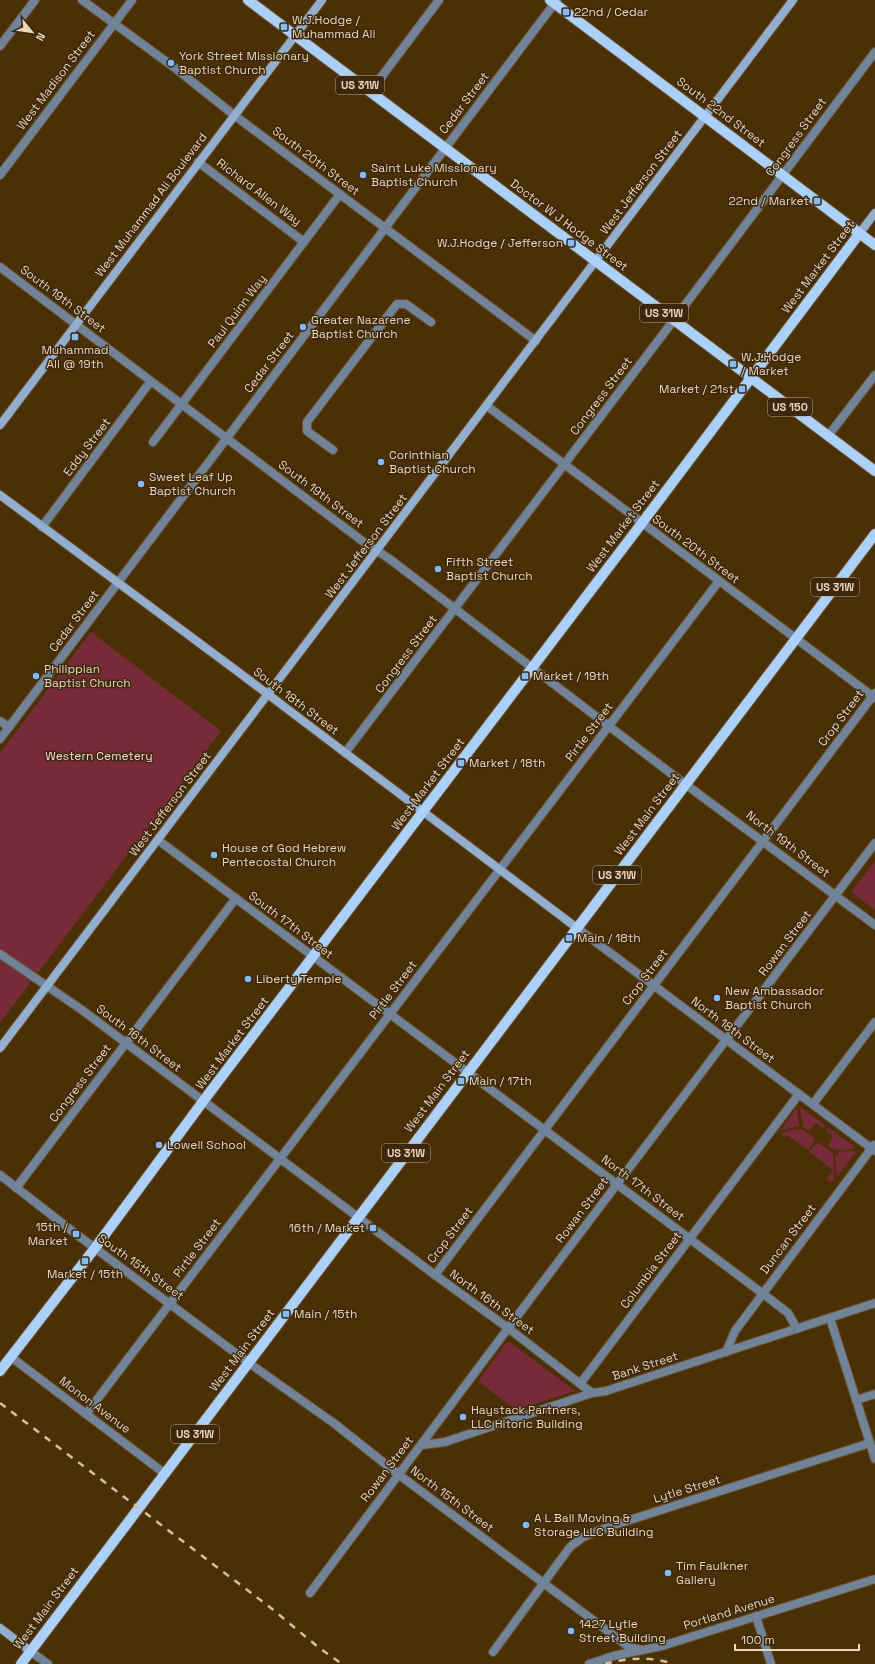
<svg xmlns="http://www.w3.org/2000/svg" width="875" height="1664" font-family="'Space Grotesk',sans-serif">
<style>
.green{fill:#772b39}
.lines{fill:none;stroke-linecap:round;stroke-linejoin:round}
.street-casing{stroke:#684e27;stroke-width:10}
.secondary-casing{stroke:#684e27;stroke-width:10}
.primary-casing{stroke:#684e27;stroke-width:12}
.street{stroke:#718398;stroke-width:8}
.secondary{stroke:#92afcf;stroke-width:8}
.primary{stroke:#abd0fa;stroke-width:10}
.rail{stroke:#d6bfa3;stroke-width:2.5;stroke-dasharray:7 7;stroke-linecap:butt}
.poi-dot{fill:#83bcfb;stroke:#3c280c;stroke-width:1.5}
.labels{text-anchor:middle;stroke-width:3;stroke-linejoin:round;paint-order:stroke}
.shield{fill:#3c280c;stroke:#b6a186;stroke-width:1}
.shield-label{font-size:11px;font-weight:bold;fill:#ebd5bb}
.poi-label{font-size:12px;fill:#ebd5bb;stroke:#3c280c;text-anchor:start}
.street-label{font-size:12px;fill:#ebd5bb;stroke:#3c280c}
.park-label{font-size:12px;fill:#f7d8db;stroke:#3c280c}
</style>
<rect width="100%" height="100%" fill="#4b3006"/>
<g class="green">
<polygon points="91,632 221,731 0,1023 0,753"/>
<polygon points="875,861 875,910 851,892"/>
<polygon points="797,1107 799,1126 779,1131 782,1128"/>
<polygon points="800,1107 825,1125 823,1128 816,1123 809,1131 803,1127"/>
<path d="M828,1128L854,1146V1148C846,1150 834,1153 828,1145L833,1137L826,1130Z"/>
<polygon points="796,1129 801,1129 814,1138 814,1142 808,1150 787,1135 785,1137 781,1134"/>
<polygon points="817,1143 819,1143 833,1153 834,1179 832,1182 827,1179 833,1170 809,1152"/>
<polygon points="853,1151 856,1152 837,1177 835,1156 837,1156 839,1153 838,1152"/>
<polygon points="507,1342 511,1343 575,1391 516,1410 478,1381"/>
</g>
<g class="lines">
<g class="street-casing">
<g id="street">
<polyline points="82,0 175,68 234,115 536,341"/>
<polyline points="0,46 35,0"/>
<polyline points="370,92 439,0"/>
<polyline points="198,162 304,242"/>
<polyline points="0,175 132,0"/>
<polyline points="0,267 361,540 391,560 673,775 875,925"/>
<polyline points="487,406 875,698"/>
<polyline points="828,436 875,375"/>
<polyline points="153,442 340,194"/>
<polyline points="333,450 307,431 307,422 384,321 397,304 406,304 431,322"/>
<polyline points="42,527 147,386 152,382"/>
<polyline points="0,721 9,727"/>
<polyline points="0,739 557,0"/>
<polyline points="345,753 664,333 875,52"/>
<polyline points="158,840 762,1293 788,1313 797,1329"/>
<polyline points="577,928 875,1151"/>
<polyline points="0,954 82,1010 435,1275 508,1328 592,1393"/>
<polyline points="813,1104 875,1022"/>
<polyline points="0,1175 76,1234 249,1363 335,1424 398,1474 629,1647 642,1650"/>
<polyline points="16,1188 236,898"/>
<polyline points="435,1275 875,693"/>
<polyline points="830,1318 875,1459"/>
<polyline points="726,1352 735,1331 874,1145"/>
<polyline points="11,1357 164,1473"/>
<polyline points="580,1384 799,1094"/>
<polyline points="856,1400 875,1394"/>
<polyline points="86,1414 719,581"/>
<polyline points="422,1445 445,1442 592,1393 606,1391 875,1303"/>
<polyline points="310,1593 518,1315 875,843"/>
<polyline points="756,1616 771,1664"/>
<polyline points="30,1651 48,1664"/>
<polyline points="493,1652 570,1547 583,1537 611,1526 870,1443"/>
<polyline points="589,1664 613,1656 662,1646 875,1579"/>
</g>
</g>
<g class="secondary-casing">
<g id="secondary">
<polyline points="859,234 875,213"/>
<polyline points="0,425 322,0"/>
<polyline points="0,495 237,671 577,928"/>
<polyline points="0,1048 793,0"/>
<polyline points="0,1628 30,1651"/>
</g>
</g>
<g class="primary-casing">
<g id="primary">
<polyline points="248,0 875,471"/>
<polyline points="550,0 875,245"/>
<polyline points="0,1371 95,1248 210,1092 642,523 859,234"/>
<polyline points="21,1664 875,534"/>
</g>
</g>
<use href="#street" class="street"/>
<use href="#secondary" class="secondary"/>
<use href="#primary" class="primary"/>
<g class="rail">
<polyline points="0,1403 271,1608 318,1647 342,1664"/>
<path d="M605,1664C627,1658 651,1656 674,1664"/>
</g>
</g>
<g class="poi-dot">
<rect x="562" y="8" width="8" height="8" rx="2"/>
<rect x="280" y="23" width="8" height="8" rx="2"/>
<circle cx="171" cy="63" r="4"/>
<circle cx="363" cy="175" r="4"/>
<rect x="813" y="197" width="8" height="8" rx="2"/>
<rect x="567" y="239" width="8" height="8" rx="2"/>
<circle cx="303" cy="327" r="4"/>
<rect x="71" y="333" width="8" height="8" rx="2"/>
<rect x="729" y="360" width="8" height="8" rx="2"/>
<rect x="738" y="385" width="8" height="8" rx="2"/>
<circle cx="381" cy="462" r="4"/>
<circle cx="141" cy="484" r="4"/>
<circle cx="438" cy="569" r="4"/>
<circle cx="36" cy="676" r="4"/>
<rect x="521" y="672" width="8" height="8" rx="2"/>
<rect x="457" y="759" width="8" height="8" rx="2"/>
<circle cx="214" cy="855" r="4"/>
<rect x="565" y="934" width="8" height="8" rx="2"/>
<circle cx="248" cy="979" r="4"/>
<circle cx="717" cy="998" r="4"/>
<rect x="457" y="1077" width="8" height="8" rx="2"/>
<circle cx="159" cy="1145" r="4"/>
<rect x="369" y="1224" width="8" height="8" rx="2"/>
<rect x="72" y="1230" width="8" height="8" rx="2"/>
<rect x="81" y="1257" width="8" height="8" rx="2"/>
<rect x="282" y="1310" width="8" height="8" rx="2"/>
<circle cx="463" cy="1417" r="4"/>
<circle cx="526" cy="1525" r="4"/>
<circle cx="668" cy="1573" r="4"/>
<circle cx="571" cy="1631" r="4"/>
</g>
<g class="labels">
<g class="shield">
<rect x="336" y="76" width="48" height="18" rx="3"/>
<rect x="640" y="304" width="48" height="18" rx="3"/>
<rect x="768" y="398" width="44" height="18" rx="3"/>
<rect x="811" y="578" width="48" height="18" rx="3"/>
<rect x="593" y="866" width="48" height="18" rx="3"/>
<rect x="382" y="1144" width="48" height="18" rx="3"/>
<rect x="171" y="1425" width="48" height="18" rx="3"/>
</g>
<g class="shield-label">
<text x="360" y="89">US 31W</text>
<text x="664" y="317">US 31W</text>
<text x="790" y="411">US 150</text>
<text x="835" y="591">US 31W</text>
<text x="617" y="879">US 31W</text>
<text x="406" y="1157">US 31W</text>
<text x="195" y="1438">US 31W</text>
</g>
<g class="poi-label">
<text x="574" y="16">22nd / Cedar</text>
<text x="292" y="24">W.J.Hodge /<tspan x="292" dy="14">Muhammad Ali</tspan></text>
<text x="179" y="60">York Street Missionary<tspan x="179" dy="14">Baptist Church</tspan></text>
<text x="371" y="172">Saint Luke Missionary<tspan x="371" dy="14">Baptist Church</tspan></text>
<text x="809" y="205" text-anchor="end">22nd / Market</text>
<text x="563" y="247" text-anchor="end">W.J.Hodge / Jefferson</text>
<text x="311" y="324">Greater Nazarene<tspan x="311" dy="14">Baptist Church</tspan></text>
<text x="75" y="354" text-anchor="middle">Muhammad<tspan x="75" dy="14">Ali @ 19th</tspan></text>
<text x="741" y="361">W.J.Hodge<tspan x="741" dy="14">/ Market</tspan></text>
<text x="734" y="393" text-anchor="end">Market / 21st</text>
<text x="389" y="459">Corinthian<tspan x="389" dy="14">Baptist Church</tspan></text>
<text x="149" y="481">Sweet Leaf Up<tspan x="149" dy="14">Baptist Church</tspan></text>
<text x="446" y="566">Fifth Street<tspan x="446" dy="14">Baptist Church</tspan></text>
<text x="44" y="673">Philippian<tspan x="44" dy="14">Baptist Church</tspan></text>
<text x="533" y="680">Market / 19th</text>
<text x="469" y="767">Market / 18th</text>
<text x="222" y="852">House of God Hebrew<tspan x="222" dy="14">Pentecostal Church</tspan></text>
<text x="577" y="942">Main / 18th</text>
<text x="256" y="983">Liberty Temple</text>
<text x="725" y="995">New Ambassador<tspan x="725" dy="14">Baptist Church</tspan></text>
<text x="469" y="1085">Main / 17th</text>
<text x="167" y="1149">Lowell School</text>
<text x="68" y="1231" text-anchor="end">15th /<tspan x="68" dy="14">Market</tspan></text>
<text x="365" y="1232" text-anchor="end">16th / Market</text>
<text x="85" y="1278" text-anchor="middle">Market / 15th</text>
<text x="294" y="1318">Main / 15th</text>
<text x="471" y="1414">Haystack Partners,<tspan x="471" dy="14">LLC Hitoric Building</tspan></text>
<text x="534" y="1522">A L Ball Moving &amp;<tspan x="534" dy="14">Storage LLC Building</tspan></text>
<text x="676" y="1570">Tim Faulkner<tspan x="676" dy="14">Gallery</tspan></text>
<text x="579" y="1628">1427 Lytle<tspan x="579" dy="14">Street Building</tspan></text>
</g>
<g class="street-label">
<text transform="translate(56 80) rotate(-53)" y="4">West Madison Street</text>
<text transform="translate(464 103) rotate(-53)" y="4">Cedar Street</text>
<text transform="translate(721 112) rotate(37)" y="4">South 22nd Street</text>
<text transform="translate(796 137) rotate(-54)" y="4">Congress Street</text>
<text transform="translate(316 161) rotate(37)" y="4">South 20th Street</text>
<text transform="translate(641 182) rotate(-53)" y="4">West Jefferson Street</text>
<text transform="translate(259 192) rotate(37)" y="4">Richard Allen Way</text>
<text transform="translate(151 205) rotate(-53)" y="4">West Muhammad Ali Boulevard</text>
<text transform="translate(569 225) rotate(37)" y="4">Doctor W J Hodge Street</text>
<text transform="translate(818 267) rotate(-53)" y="4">West Market Street</text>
<text transform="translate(63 299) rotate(37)" y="4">South 19th Street</text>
<text transform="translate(237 311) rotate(-53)" y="4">Paul Quinn Way</text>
<text transform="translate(269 362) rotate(-53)" y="4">Cedar Street</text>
<text transform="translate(601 396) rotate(-53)" y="4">Congress Street</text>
<text transform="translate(87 447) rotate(-53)" y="4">Eddy Street</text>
<text transform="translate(321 494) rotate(37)" y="4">South 19th Street</text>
<text transform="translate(623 526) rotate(-53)" y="4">West Market Street</text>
<text transform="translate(366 546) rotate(-53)" y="4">West Jefferson Street</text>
<text transform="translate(696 549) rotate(37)" y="4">South 20th Street</text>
<text transform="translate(74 621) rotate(-53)" y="4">Cedar Street</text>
<text transform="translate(406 654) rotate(-53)" y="4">Congress Street</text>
<text transform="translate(296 701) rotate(37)" y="4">South 18th Street</text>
<text transform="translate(841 718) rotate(-53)" y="4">Crop Street</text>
<text transform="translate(589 732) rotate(-53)" y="4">Pirtle Street</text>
<text transform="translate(428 784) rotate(-53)" y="4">West Market Street</text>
<text transform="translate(170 804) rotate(-53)" y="4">West Jefferson Street</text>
<text transform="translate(647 814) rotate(-53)" y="4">West Main Street</text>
<text transform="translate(788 844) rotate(37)" y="4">North 19th Street</text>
<text transform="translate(291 925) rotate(37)" y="4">South 17th Street</text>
<text transform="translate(785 943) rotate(-53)" y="4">Rowan Street</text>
<text transform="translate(645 977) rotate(-53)" y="4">Crop Street</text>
<text transform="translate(393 990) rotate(-53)" y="4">Pirtle Street</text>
<text transform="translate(733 1030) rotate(37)" y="4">North 18th Street</text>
<text transform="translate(139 1038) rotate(37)" y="4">South 16th Street</text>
<text transform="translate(232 1043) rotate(-53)" y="4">West Market Street</text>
<text transform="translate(80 1083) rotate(-53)" y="4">Congress Street</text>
<text transform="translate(437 1091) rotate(-53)" y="4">West Main Street</text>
<text transform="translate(643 1188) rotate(37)" y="4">North 17th Street</text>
<text transform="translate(582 1210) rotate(-53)" y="4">Rowan Street</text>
<text transform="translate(450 1235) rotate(-53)" y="4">Crop Street</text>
<text transform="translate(788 1239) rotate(-53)" y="4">Duncan Street</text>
<text transform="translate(197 1248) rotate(-53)" y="4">Pirtle Street</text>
<text transform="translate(141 1267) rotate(36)" y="4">South 15th Street</text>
<text transform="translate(651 1270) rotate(-53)" y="4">Columbia Street</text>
<text transform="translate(492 1302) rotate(36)" y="4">North 16th Street</text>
<text transform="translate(242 1350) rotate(-53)" y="4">West Main Street</text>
<text transform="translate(645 1366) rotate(-18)" y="4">Bank Street</text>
<text transform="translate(95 1405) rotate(37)" y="4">Monon Avenue</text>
<text transform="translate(387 1469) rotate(-53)" y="4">Rowan Street</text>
<text transform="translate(687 1489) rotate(-17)" y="4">Lytle Street</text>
<text transform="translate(452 1499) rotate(37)" y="4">North 15th Street</text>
<text transform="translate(46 1608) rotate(-53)" y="4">West Main Street</text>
<text transform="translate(729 1612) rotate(-17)" y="4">Portland Avenue</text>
</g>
<g class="park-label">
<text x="99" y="760">Western Cemetery</text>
</g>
</g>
<g transform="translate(32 32) rotate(119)" stroke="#3c280c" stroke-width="3" paint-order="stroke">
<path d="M0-3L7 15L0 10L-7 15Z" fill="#ebd5bb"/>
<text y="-6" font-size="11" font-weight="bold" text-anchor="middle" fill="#ebd5bb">N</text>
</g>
<path d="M735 1644v6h124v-6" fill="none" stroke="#ebd5bb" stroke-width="2"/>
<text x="741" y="1644" font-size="12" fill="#ebd5bb" stroke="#3c280c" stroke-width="3" paint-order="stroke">100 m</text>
</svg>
